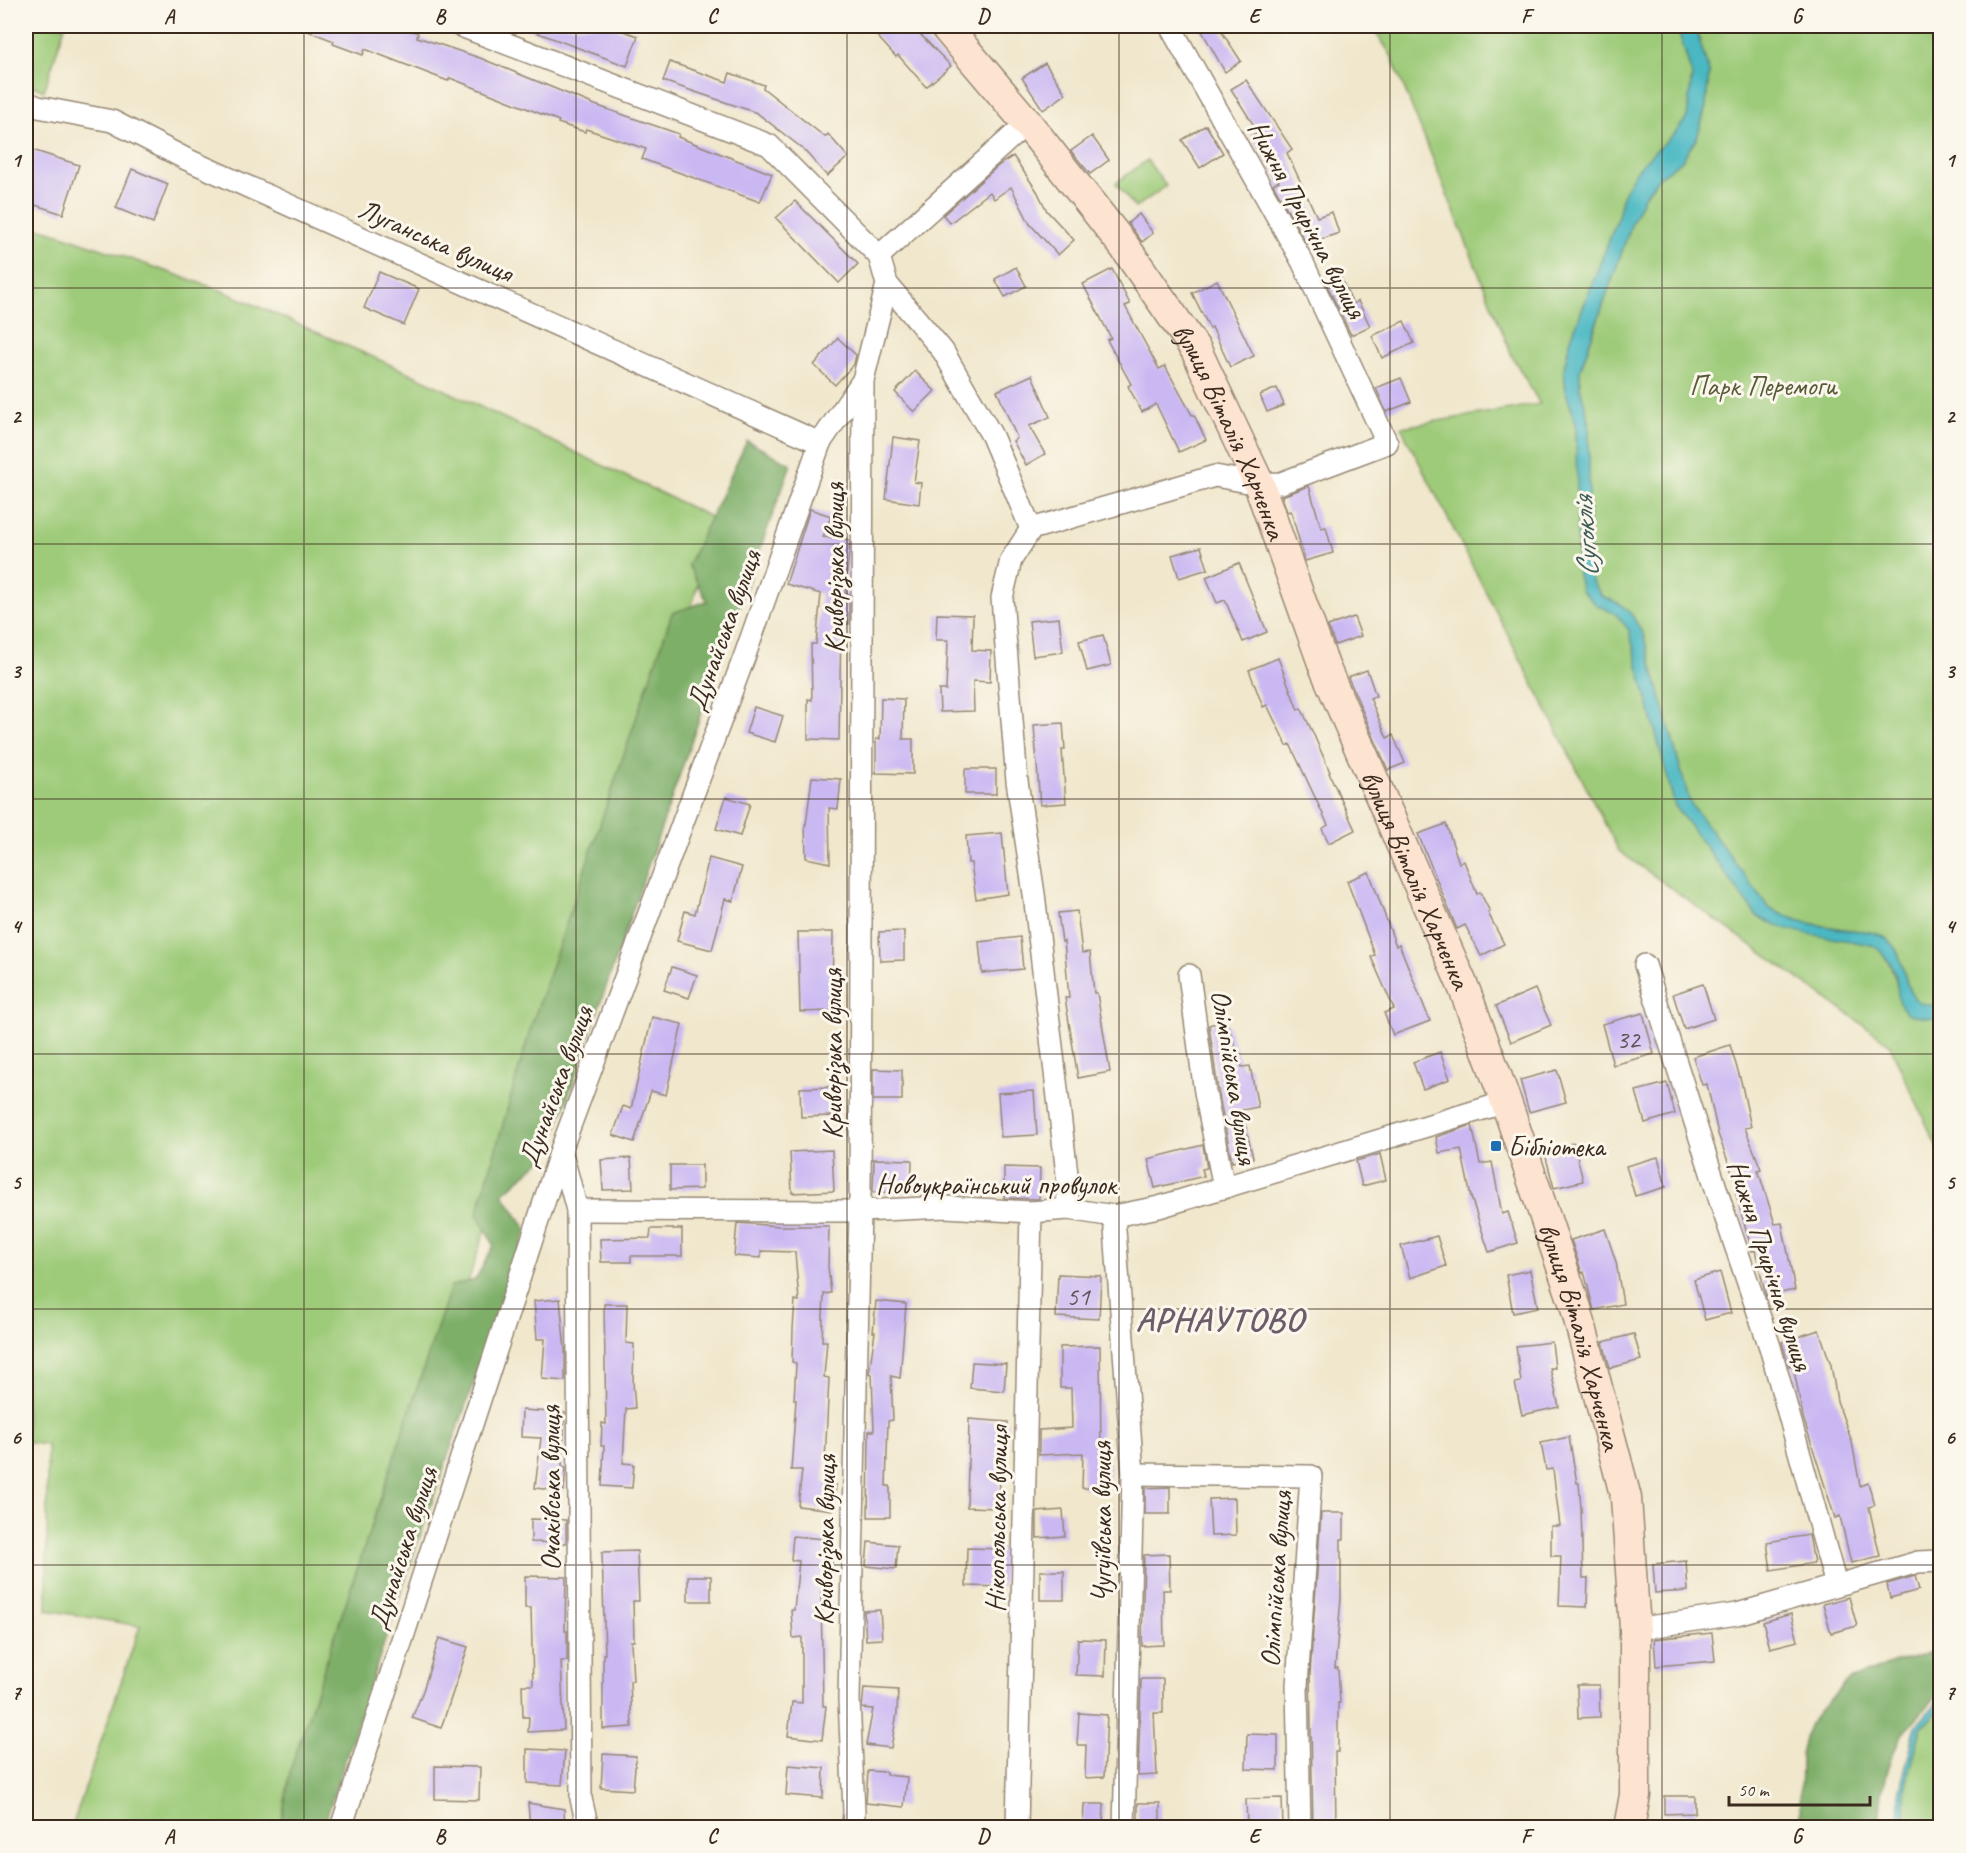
<svg xmlns="http://www.w3.org/2000/svg" width="1966" height="1853" font-family="Caveat,sans-serif">
<style>
.green{fill:#9ecb79;stroke:#6c7a4c;stroke-width:1.5}
.forest{fill:#7eaf69;stroke:#5c6c44;stroke-width:1.5}
.water{fill:#4ab8c3;stroke:#427170;stroke-width:1.5}
.building{fill:#cab8f3}
.lines{fill:none;stroke-linecap:round;stroke-linejoin:round}
.street-casing{stroke:#968875;stroke-width:24}
.secondary-casing{stroke:#968875;stroke-width:33}
.street{stroke:#fff;stroke-width:21}
.secondary{stroke:#fde4d1;stroke-width:30}
.grid{fill:none;stroke:#3b2a1e;stroke-width:1.5;stroke-opacity:0.55}
.poi-dot{fill:#1f6fb2;stroke:#fbf7ec;stroke-width:2}
.labels{text-anchor:middle;stroke-width:6;stroke-linejoin:round;paint-order:stroke}
.number-label{font-size:26px;fill:#5f4e53}
.street-label{font-size:28px;fill:#3b2a1e;stroke:#fbf7ec}
.park-label{font-size:28px;fill:#595a39;stroke:#fbf7ec}
.poi-label{font-size:28px;fill:#3b2a1e;stroke:#fbf7ec;text-anchor:start}
.water-label{font-size:30px;font-style:italic;fill:#405c58;stroke:#fbf7ec}
.district-label{font-size:34px;font-weight:bold;letter-spacing:1.5px;fill:#6d5c69;stroke:#fbf7ec}
.neatline{fill:none;stroke:#3b2a1e;stroke-width:2}
.grid-label{font-size:20px;text-anchor:middle;font-weight:bold;fill:#3b2a1e}
</style>
<rect width="100%" height="100%" fill="#fbf7ec"/>
<filter id="ink" filterUnits="userSpaceOnUse"><feTurbulence type="fractalNoise" baseFrequency=".0167" numOctaves="2"/><feDisplacementMap in="SourceGraphic" scale="12" xChannelSelector="R" yChannelSelector="G"/><feConvolveMatrix kernelMatrix="1 2 1 2 8 2 1 2 1" color-interpolation-filters="sRGB"/></filter>
<filter id="wash" filterUnits="userSpaceOnUse"><feTurbulence type="fractalNoise" baseFrequency=".008" numOctaves="4" result="noise"/><feDisplacementMap in="SourceGraphic" scale="24" xChannelSelector="R" yChannelSelector="G"/><feGaussianBlur stdDeviation="1.35" result="paint"/><feColorMatrix in="noise" values="0 0 0 0 0 0 0 0 0 0 0 0 0 0 0 0 0 1.4 0 .05"/><feComposite in="paint" operator="in"/></filter>
<g filter="url(#wash)">
<rect width="100%" height="100%" fill="#f0e7cc"/>
<g class="green">
<polygon points="26,26 65,26 44,91 26,83"/>
<path d="M1372,26H1677L1692,75L1687,118L1675,133L1649,157L1624,192L1617,220L1570,341L1564,368L1566,392L1576,423L1578,575L1582,591L1597,605L1616,614L1629,630L1675,806L1757,916L1875,946C1893,962 1896,979 1900,1002L1919,1017H1933L1940,1020V1154L1889,1043L1619,851L1401,427L1540,404L1512,356L1391,55Z"/>
<path d="M1695,26H1940V1007C1934,1005 1923,1005 1918,1001C1900,991 1909,947 1880,935C1870,931 1855,931 1844,929C1817,925 1793,921 1769,909L1690,803L1643,634L1620,604L1602,596L1592,582L1589,567V421L1580,387V371L1633,220L1645,195L1659,177L1681,161L1697,138L1706,106L1709,72Z"/>
<polygon points="1147,160 1166,186 1135,208 1116,183"/>
<polygon points="26,225 56,233 223,291 416,376 719,521 288,1827 72,1827 140,1626 47,1610 47,1445 26,1442"/>
<polygon points="1940,1708 1940,1827 1905,1828 1905,1789 1921,1729"/>
</g>
<g class="forest">
<polygon points="747,441 791,464 715,673 548,1154 503,1194 527,1230 414,1553 323,1827 280,1828 291,1768 451,1286 475,1280 494,1245 477,1214 531,1027 672,613 707,601 688,565"/>
<path d="M1927,1653L1940,1655V1693C1926,1708 1910,1723 1900,1740C1885,1765 1879,1799 1880,1827H1802L1800,1807L1801,1755L1808,1726L1829,1700L1850,1680L1893,1663Z"/>
</g>
<g class="water">
<path d="M1677,26H1695L1709,72L1706,106L1697,138L1681,161L1659,177L1645,195L1633,220L1580,370V387L1589,421V567L1592,582L1601,596L1620,604L1632,615L1643,634L1690,803L1769,908C1794,922 1820,926 1849,930C1859,931 1871,931 1880,935C1909,947 1900,991 1918,1001C1923,1005 1934,1005 1940,1007V1020C1930,1016 1918,1019 1908,1013C1895,1006 1899,985 1895,973C1891,962 1884,954 1875,946C1836,936 1793,937 1757,916L1675,806L1629,630L1616,614L1597,605L1582,591L1578,575L1576,423L1566,392L1564,368L1570,341L1617,220L1624,192L1634,174L1649,157L1675,133L1687,118L1692,75Z"/>
<polygon points="1940,1699 1940,1708 1921,1729 1905,1789 1905,1827 1899,1827 1900,1789 1916,1726"/>
</g>
<g id="blocks">
<g class="building">
<polygon points="297,26 398,26 418,33 417,37 480,58 595,105 679,134 678,137 772,174 760,202 642,159 646,149 586,129 585,132 558,123 559,121 450,78 448,81 365,49 363,55 333,44 334,41 297,27"/>
<polygon points="522,26 608,26 638,36 627,66 522,27"/>
<polygon points="868,26 912,26 951,66 926,87 898,55 896,57"/>
<polygon points="1199,26 1218,26 1241,61 1225,72"/>
<polygon points="670,62 727,82 730,73 764,85 763,88 825,137 828,134 848,157 827,176 803,149 757,113 663,81"/>
<polygon points="1045,63 1066,94 1043,110 1022,78"/>
<polygon points="1246,80 1292,149 1287,153 1317,217 1332,212 1339,233 1307,244 1273,184 1279,181 1251,136 1258,132 1231,89"/>
<polygon points="1206,125 1223,153 1200,168 1182,140"/>
<polygon points="1092,136 1109,160 1090,174 1071,151"/>
<polygon points="26,148 79,165 63,214 26,202"/>
<polygon points="1013,156 1037,191 1047,211 1074,240 1058,255 1030,224 1011,187 994,199 990,192 950,223 943,215 999,165"/>
<polygon points="132,169 168,184 153,223 116,208"/>
<polygon points="795,201 858,264 839,283 776,218"/>
<polygon points="1139,214 1153,233 1142,242 1128,223"/>
<polygon points="1016,267 1026,286 1005,297 995,279"/>
<polygon points="1112,269 1130,304 1125,306 1159,369 1165,366 1192,415 1194,415 1206,440 1179,452 1156,404 1142,412 1128,386 1131,384 1107,340 1111,338 1083,284"/>
<polygon points="379,272 419,289 404,325 364,308"/>
<polygon points="1340,276 1353,304 1358,301 1370,326 1351,335 1326,283"/>
<polygon points="1217,280 1254,356 1230,367 1212,327 1210,329 1192,293"/>
<polygon points="1404,321 1414,343 1382,358 1372,336"/>
<polygon points="838,338 856,355 854,364 835,385 814,365"/>
<polygon points="915,371 935,391 914,412 895,392"/>
<polygon points="1032,375 1050,417 1029,426 1045,454 1026,465 1013,441 1017,438 997,391"/>
<polygon points="1401,378 1411,402 1386,412 1376,388"/>
<polygon points="1277,388 1284,405 1267,412 1260,395"/>
<polygon points="893,437 920,441 914,482 921,483 919,504 886,499"/>
<polygon points="1309,486 1321,528 1326,527 1333,553 1305,561 1291,511 1287,512 1282,496"/>
<polygon points="810,509 831,516 823,537 850,540 845,594 849,594 849,624 841,624 839,740 808,739 808,699 812,700 811,644 816,644 821,594 786,584"/>
<polygon points="1201,547 1208,569 1179,578 1172,555"/>
<polygon points="1239,563 1267,632 1243,642 1225,600 1217,603 1206,577"/>
<polygon points="937,614 973,615 972,650 991,651 990,682 973,681 974,711 940,712 939,690 946,690 948,640 936,640"/>
<polygon points="1354,617 1361,636 1335,645 1328,626"/>
<polygon points="1059,618 1063,652 1033,656 1029,621"/>
<polygon points="1103,635 1111,665 1087,671 1079,641"/>
<polygon points="1278,658 1298,710 1301,708 1313,733 1330,772 1329,773 1355,830 1329,843 1322,829 1328,825 1290,744 1287,746 1267,705 1263,707 1249,670"/>
<polygon points="1367,670 1376,696 1370,698 1387,738 1393,735 1405,763 1388,770 1348,677"/>
<polygon points="881,698 904,699 903,739 913,739 913,774 876,773 876,739 880,739"/>
<polygon points="754,707 783,716 775,742 746,733"/>
<polygon points="1063,723 1065,750 1062,750 1066,803 1040,805 1034,725"/>
<rect x="965" y="769" width="31" height="25"/>
<polygon points="812,777 841,779 838,809 829,808 830,863 806,858 805,824 806,824"/>
<polygon points="726,797 750,804 740,836 716,829"/>
<polygon points="1446,824 1459,863 1464,861 1477,894 1480,892 1490,912 1488,913 1504,944 1481,956 1465,925 1457,929 1418,834"/>
<polygon points="1002,833 1008,894 976,899 971,863 968,863 966,836"/>
<polygon points="709,858 742,867 733,901 725,899 712,950 677,941 685,911 695,914"/>
<polygon points="1369,872 1396,946 1399,944 1430,1021 1393,1035 1384,1013 1394,1009 1371,957 1375,955 1347,881"/>
<polygon points="1077,911 1082,953 1090,952 1094,993 1097,993 1110,1072 1078,1078 1065,998 1069,998 1064,941 1062,942 1058,913"/>
<polygon points="904,931 904,960 880,961 879,932"/>
<polygon points="798,932 833,932 832,1011 800,1012"/>
<polygon points="1020,937 1023,969 982,973 979,942"/>
<polygon points="672,967 697,975 689,998 664,990"/>
<polygon points="1703,984 1714,1019 1684,1029 1673,994"/>
<polygon points="1535,989 1551,1025 1511,1042 1496,1006"/>
<polygon points="1643,1013 1654,1054 1613,1065 1602,1024"/>
<polygon points="652,1017 682,1024 666,1095 651,1091 634,1142 613,1135 623,1106 631,1109"/>
<polygon points="1226,1020 1242,1067 1250,1066 1258,1107 1242,1110 1253,1158 1232,1162 1218,1090 1209,1025"/>
<polygon points="1730,1045 1741,1081 1751,1127 1745,1128 1761,1169 1758,1170 1775,1224 1782,1223 1795,1290 1766,1296 1755,1250 1752,1251 1735,1190 1738,1189 1718,1134 1707,1084 1702,1085 1693,1057"/>
<polygon points="1440,1052 1450,1079 1423,1089 1413,1062"/>
<polygon points="873,1069 902,1070 902,1100 873,1100"/>
<polygon points="1557,1070 1566,1102 1529,1112 1520,1080"/>
<polygon points="1667,1083 1675,1114 1645,1123 1636,1091"/>
<polygon points="832,1087 833,1116 801,1117 800,1088"/>
<polygon points="1034,1091 1037,1135 1001,1137 998,1093"/>
<polygon points="1472,1125 1480,1164 1492,1162 1502,1214 1508,1212 1518,1243 1489,1252 1471,1197 1461,1149 1439,1153 1436,1137"/>
<polygon points="1574,1143 1583,1181 1554,1188 1544,1150"/>
<polygon points="1203,1145 1207,1168 1202,1169 1204,1176 1155,1188 1148,1159"/>
<polygon points="832,1150 834,1191 792,1193 790,1152"/>
<polygon points="1380,1154 1386,1180 1362,1186 1356,1161"/>
<polygon points="1658,1157 1666,1187 1635,1196 1626,1166"/>
<polygon points="631,1158 633,1189 603,1190 601,1160"/>
<polygon points="874,1159 912,1160 911,1193 873,1192"/>
<polygon points="670,1165 702,1165 702,1189 670,1190"/>
<polygon points="1004,1167 1040,1168 1039,1199 1004,1198"/>
<polygon points="737,1223 781,1226 829,1226 828,1267 831,1293 824,1294 822,1341 827,1341 824,1377 829,1378 824,1483 836,1485 833,1510 798,1506 802,1470 791,1470 796,1400 794,1400 796,1363 792,1362 793,1329 795,1300 799,1301 795,1252 761,1251 761,1258 734,1256"/>
<polygon points="651,1229 682,1229 682,1256 631,1256 631,1262 601,1262 600,1239 650,1238"/>
<polygon points="1605,1229 1616,1262 1623,1304 1594,1310 1584,1272 1582,1273 1571,1240"/>
<polygon points="1437,1236 1446,1266 1410,1278 1401,1246"/>
<polygon points="1530,1270 1538,1308 1513,1313 1506,1275"/>
<polygon points="1720,1272 1731,1313 1705,1320 1694,1280"/>
<polygon points="1058,1274 1101,1276 1099,1319 1056,1317"/>
<polygon points="560,1299 565,1350 565,1381 542,1379 545,1339 537,1339 534,1301"/>
<polygon points="876,1301 906,1304 900,1378 891,1376 893,1420 888,1421 886,1486 890,1486 890,1517 868,1517 869,1431 874,1431 872,1374 869,1373 875,1332 873,1332"/>
<polygon points="604,1304 627,1304 626,1343 634,1344 633,1382 635,1408 626,1409 623,1463 634,1464 632,1488 602,1486 604,1446 601,1446 602,1423 606,1424"/>
<polygon points="1819,1330 1831,1365 1837,1401 1852,1442 1860,1486 1868,1483 1875,1505 1869,1507 1880,1556 1851,1563 1840,1516 1835,1518 1803,1417 1793,1365 1789,1366 1782,1342"/>
<polygon points="1634,1334 1641,1360 1610,1368 1603,1342"/>
<polygon points="1552,1342 1555,1368 1550,1368 1559,1407 1522,1415 1515,1383 1521,1382 1516,1346"/>
<polygon points="1100,1346 1101,1460 1109,1460 1108,1488 1082,1488 1083,1453 1039,1455 1039,1430 1072,1428 1071,1388 1060,1388 1060,1347"/>
<polygon points="972,1362 1006,1364 1004,1391 970,1388"/>
<polygon points="522,1410 565,1413 562,1466 566,1467 564,1491 535,1488 541,1438 521,1437"/>
<polygon points="969,1419 1008,1422 1006,1450 1001,1450 999,1508 967,1507"/>
<polygon points="1569,1437 1577,1483 1579,1483 1581,1508 1583,1578 1588,1578 1587,1607 1559,1606 1561,1556 1551,1556 1551,1526 1560,1526 1553,1469 1546,1470 1541,1443"/>
<polygon points="1170,1487 1170,1514 1145,1514 1145,1488"/>
<polygon points="1235,1498 1236,1535 1211,1536 1209,1499"/>
<polygon points="1063,1510 1065,1536 1037,1538 1037,1512"/>
<polygon points="1321,1513 1344,1513 1344,1539 1341,1539 1341,1598 1335,1668 1338,1668 1340,1703 1338,1703 1338,1752 1335,1752 1336,1827 1313,1827 1310,1675"/>
<polygon points="531,1519 566,1520 566,1543 531,1542"/>
<polygon points="1809,1535 1814,1563 1771,1570 1767,1542"/>
<polygon points="793,1536 834,1540 832,1564 824,1564 821,1595 823,1706 826,1706 822,1740 788,1736 792,1702 802,1703 802,1637 793,1638 791,1610 794,1610 799,1561 791,1560"/>
<polygon points="868,1542 898,1545 896,1569 866,1566"/>
<polygon points="967,1548 1004,1549 1003,1587 966,1586"/>
<polygon points="637,1551 639,1601 633,1601 634,1641 631,1641 633,1681 630,1681 632,1727 603,1729 603,1654 605,1654 602,1552"/>
<polygon points="1169,1554 1170,1590 1163,1590 1164,1645 1142,1646 1144,1555"/>
<polygon points="1686,1561 1688,1591 1655,1593 1653,1564"/>
<rect x="1040" y="1571" width="24" height="29"/>
<polygon points="525,1576 566,1577 565,1631 567,1631 567,1661 561,1661 564,1730 528,1732 529,1717 523,1717 522,1685 533,1685 531,1608 525,1608"/>
<rect x="688" y="1576" width="23" height="25"/>
<polygon points="1915,1576 1919,1590 1890,1598 1887,1584"/>
<polygon points="1849,1597 1857,1626 1831,1633 1823,1604"/>
<polygon points="880,1610 882,1639 866,1640 864,1611"/>
<polygon points="1791,1614 1798,1641 1770,1648 1763,1622"/>
<polygon points="1712,1633 1715,1661 1656,1666 1654,1639"/>
<polygon points="439,1638 468,1647 441,1728 412,1718 423,1691"/>
<polygon points="1078,1639 1106,1640 1105,1676 1076,1675"/>
<polygon points="1141,1679 1163,1679 1163,1713 1154,1713 1157,1775 1138,1776"/>
<polygon points="1577,1685 1599,1685 1600,1717 1578,1718"/>
<polygon points="864,1688 898,1690 897,1713 891,1748 866,1745 873,1709 862,1708"/>
<polygon points="1079,1713 1107,1715 1104,1777 1085,1778 1086,1745 1077,1745"/>
<polygon points="1247,1734 1278,1735 1278,1770 1246,1769"/>
<polygon points="527,1749 565,1751 562,1785 527,1783"/>
<polygon points="603,1754 636,1756 633,1790 601,1788"/>
<polygon points="788,1765 824,1768 823,1798 786,1795"/>
<polygon points="435,1766 480,1767 479,1800 435,1799"/>
<polygon points="868,1771 886,1772 886,1775 907,1777 904,1807 866,1803"/>
<polygon points="1664,1796 1695,1796 1695,1813 1664,1814"/>
<polygon points="1282,1798 1283,1827 1247,1827 1246,1799"/>
<polygon points="528,1803 564,1809 565,1827 530,1827"/>
<rect x="1138" y="1803" width="22" height="24"/>
<polygon points="1084,1804 1104,1804 1103,1827 1083,1827"/>
</g>
</g>
</g>
<g filter="url(#ink)">
<use href="#blocks" fill-opacity="0" stroke="#968875" stroke-width="1.5"/>
<g class="lines">
<g class="street-casing">
<g id="street">
<polyline points="461,26 769,145 879,256 887,284 943,351 992,436 1031,529"/>
<polyline points="26,102 38,107 112,121 186,159 820,443"/>
<polyline points="879,256 1027,123"/>
<polyline points="1031,529 1215,476 1259,484 1281,483 1387,443 1302,261 1170,26"/>
<polyline points="1031,529 1011,560 1002,598 1017,781 1034,894 1067,1174 1068,1209"/>
<polyline points="1645,965 1722,1207 1770,1347 1836,1585"/>
<polyline points="1189,975 1205,1092 1224,1188"/>
<polyline points="561,1150 577,1210 581,1799 588,1828"/>
<polyline points="577,1210 860,1211 946,1207 1031,1212 1068,1209 1114,1216 1159,1207 1506,1102"/>
<polyline points="1114,1216 1133,1474 1124,1828"/>
<polyline points="1133,1474 1311,1476 1297,1686 1300,1828"/>
<polyline points="1635,1629 1737,1614 1918,1562 1940,1561"/>
<polyline points="341,1828 561,1150 745,655 820,443 863,380"/>
<polyline points="853,1828 854,1811 849,1699 860,1211 863,380 887,284"/>
<polyline points="1017,1828 1031,1212"/>
</g>
</g>
<g class="secondary-casing">
<g id="secondary">
<path id="s1" d="M945,26L1027,123L1124,246L1196,350L1259,484L1324,666L1465,991L1506,1102L1576,1308L1626,1498L1635,1629V1795L1629,1828"/>
</g>
</g>
<use href="#street" class="street"/>
<use href="#secondary" class="secondary"/>
</g>
</g>
<path class="grid" d="M304,26V1828M576,26V1828M847,26V1828M1119,26V1828M1390,26V1828M1662,26V1828M26,288H1940M26,544H1940M26,799H1940M26,1054H1940M26,1309H1940M26,1565H1940"/>
<rect class="poi-dot" x="1490" y="1140" width="12" height="12" rx="3"/>
<g class="labels">
<g class="number-label">
<text x="1628" y="1048">32</text>
<text x="1078" y="1305">51</text>
</g>
<g class="street-label">
<text transform="translate(1308 219) rotate(62)" y="10">Нижня Прирічна вулиця</text>
<text transform="translate(436 240) rotate(24)" y="10">Луганська вулиця</text>
<text dy="10" stroke="none"><textPath href="#s1" startOffset="498">вулиця Віталія Харченка</textPath></text>
<text transform="translate(834 568) rotate(-90)" y="10">Криворізька вулиця</text>
<text transform="translate(723 630) rotate(-70)" y="10">Дунайська вулиця</text>
<text dy="10" stroke="none"><textPath href="#s1" startOffset="984">вулиця Віталія Харченка</textPath></text>
<text transform="translate(832 1054) rotate(-90)" y="10">Криворізька вулиця</text>
<text transform="translate(1235 1077) rotate(81)" y="10">Олімпійська вулиця</text>
<text transform="translate(555 1086) rotate(-70)" y="10">Дунайська вулиця</text>
<text x="996" y="1194">Новоукраїнський провулок</text>
<text transform="translate(1771 1265) rotate(72)" y="10">Нижня Прирічна вулиця</text>
<text dy="10" stroke="none"><textPath href="#s1" startOffset="1470">вулиця Віталія Харченка</textPath></text>
<text transform="translate(550 1488) rotate(-90)" y="10">Очаківська вулиця</text>
<text transform="translate(996 1519) rotate(-89)" y="10">Нікопольська вулиця</text>
<text transform="translate(1101 1522) rotate(-90)" y="10">Чугуївська вулиця</text>
<text transform="translate(824 1540) rotate(-89)" y="10">Криворізька вулиця</text>
<text transform="translate(402 1548) rotate(-72)" y="10">Дунайська вулиця</text>
<text transform="translate(1275 1579) rotate(-86)" y="10">Олімпійська вулиця</text>
</g>
<g class="park-label">
<text x="1763" y="395">Парк Перемоги</text>
</g>
<g class="poi-label">
<text x="1508" y="1156">Бібліотека</text>
</g>
<g class="water-label">
<text transform="translate(1585 537) rotate(-94)" y="10">Сугоклія</text>
</g>
<g class="district-label">
<text x="1220" y="1330">АРНАУТОВО</text>
</g>
</g>
<rect width="1966" height="1853" fill="none" stroke="#fbf7ec" stroke-width="66"/>
<path d="M1729 1796v9h141v-9" fill="none" stroke="#3b2a1e" stroke-width="3"/>
<text x="1738" y="1796" font-size="18" fill="#3b2a1e" stroke="#fbf7ec" stroke-width="4.5" paint-order="stroke">50 m</text>
<rect x="33" y="33" width="1900" height="1787" class="neatline"/>
<g class="grid-label">
<text x="169" y="23">A</text>
<text x="440" y="23">B</text>
<text x="712" y="23">C</text>
<text x="983" y="23">D</text>
<text x="1254" y="23">E</text>
<text x="1526" y="23">F</text>
<text x="1797" y="23">G</text>
<text x="16" y="167">1</text>
<text x="1950" y="167">1</text>
<text x="16" y="423">2</text>
<text x="1950" y="423">2</text>
<text x="16" y="678">3</text>
<text x="1950" y="678">3</text>
<text x="16" y="933">4</text>
<text x="1950" y="933">4</text>
<text x="16" y="1189">5</text>
<text x="1950" y="1189">5</text>
<text x="16" y="1444">6</text>
<text x="1950" y="1444">6</text>
<text x="16" y="1699">7</text>
<text x="1950" y="1699">7</text>
<text x="169" y="1843">A</text>
<text x="440" y="1843">B</text>
<text x="712" y="1843">C</text>
<text x="983" y="1843">D</text>
<text x="1254" y="1843">E</text>
<text x="1526" y="1843">F</text>
<text x="1797" y="1843">G</text>
</g>
</svg>
